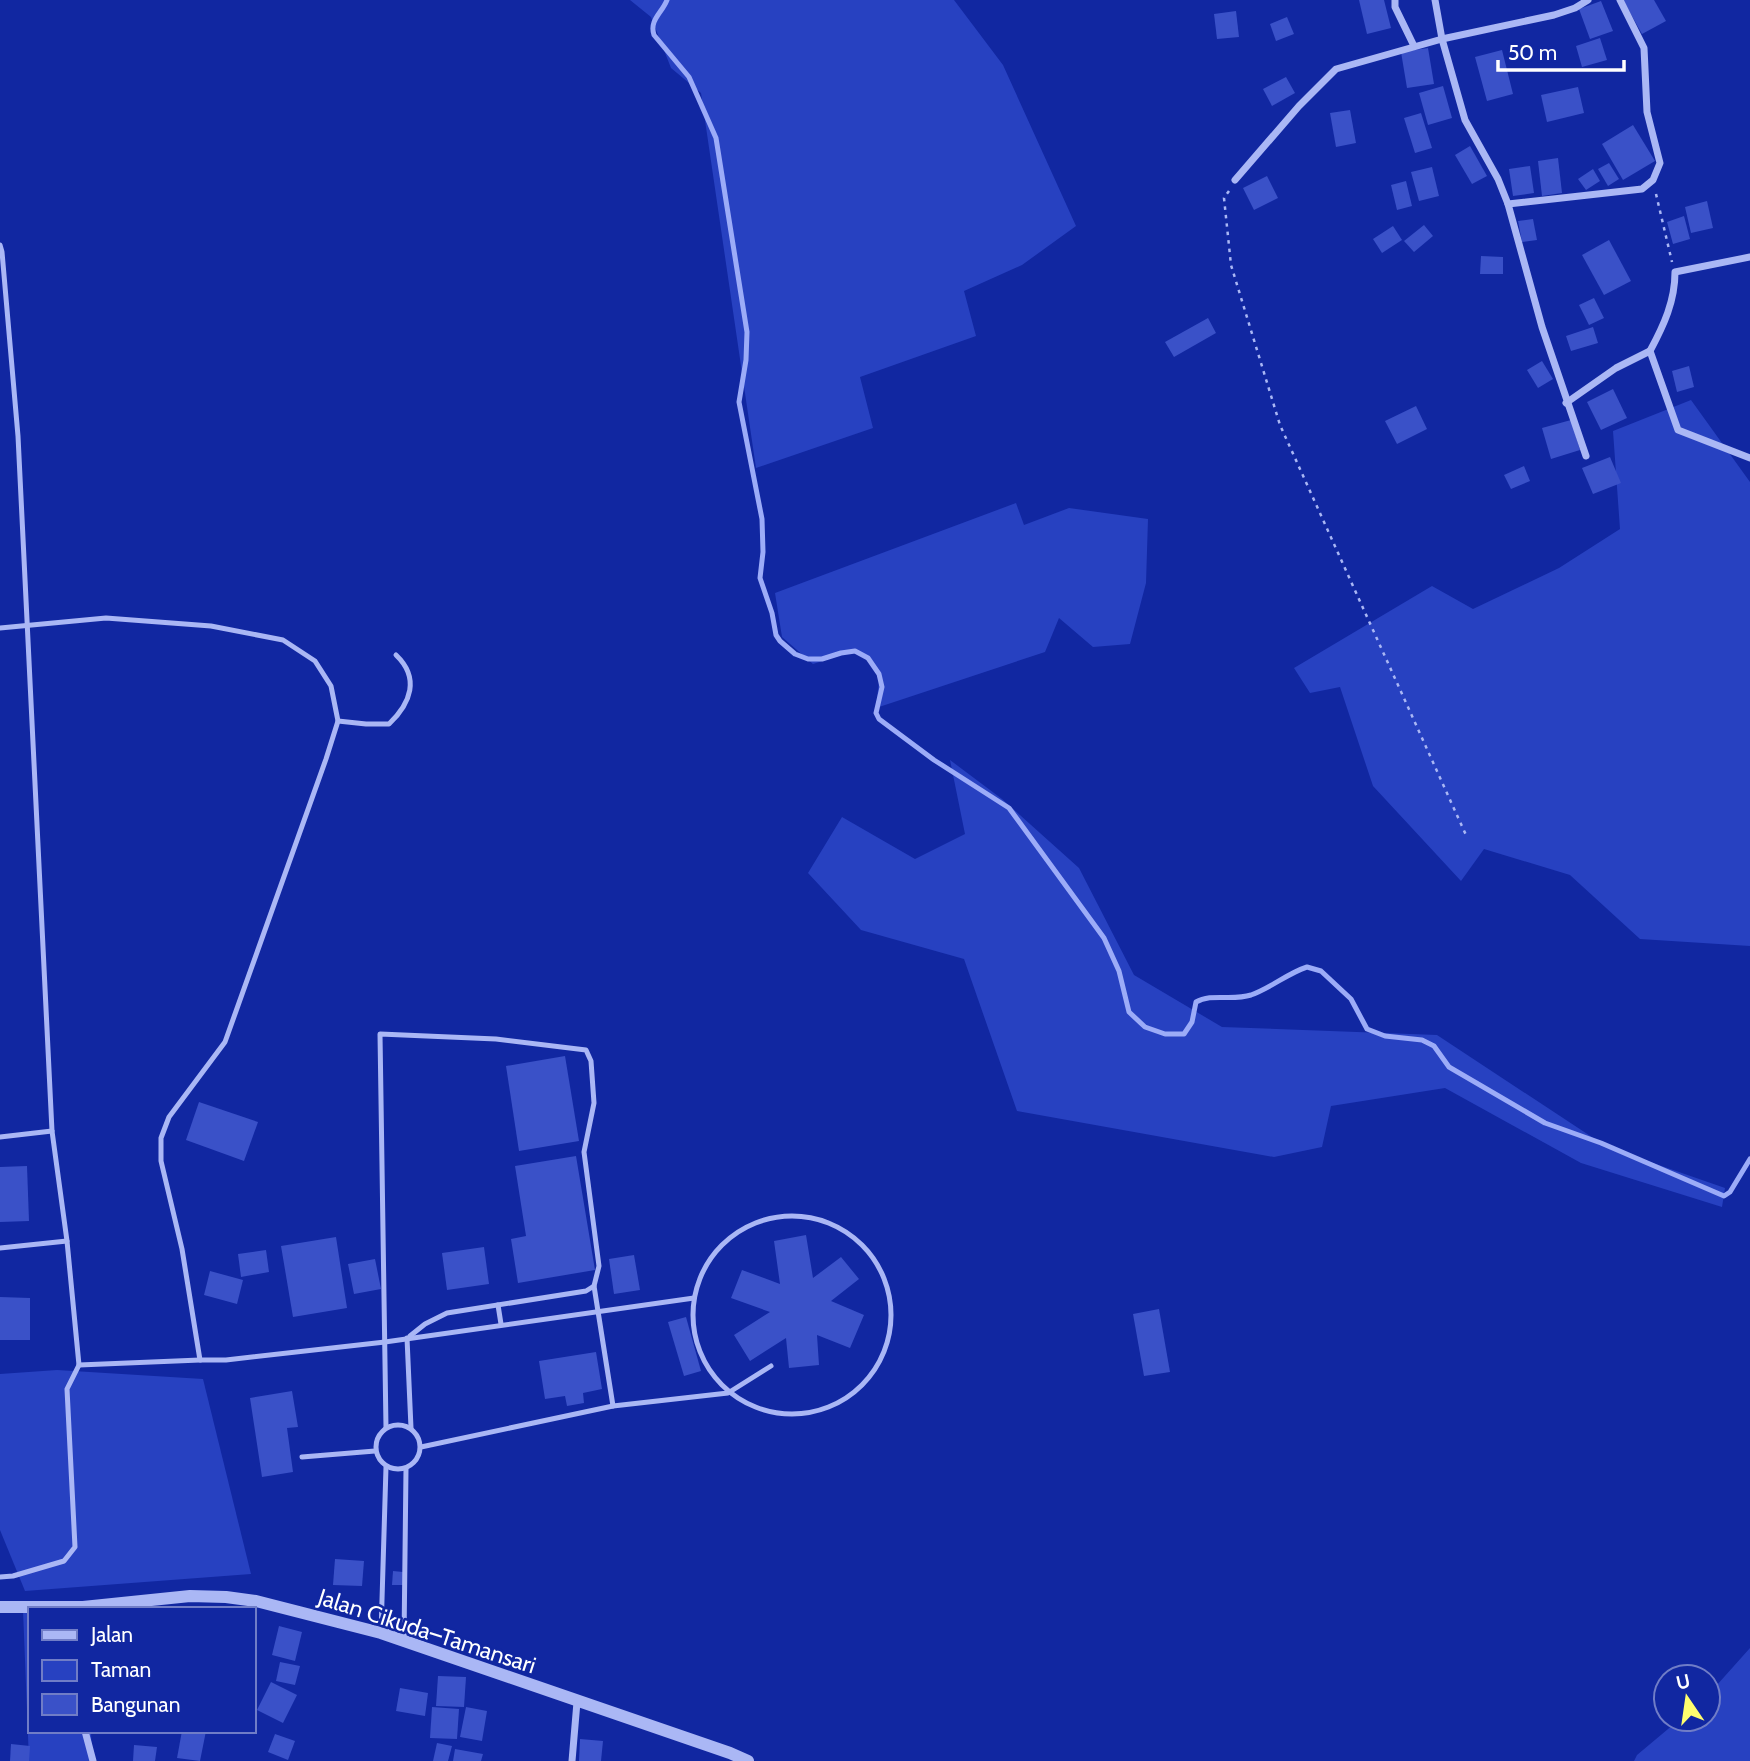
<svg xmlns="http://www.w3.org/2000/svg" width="1750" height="1761" font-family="Cabin,sans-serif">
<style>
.green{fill:#2741c1}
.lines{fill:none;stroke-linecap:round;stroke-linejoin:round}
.stream{stroke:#9cacf8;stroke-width:5}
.building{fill:#3a51c8}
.path{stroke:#aab7f5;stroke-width:2.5;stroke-dasharray:3.5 5;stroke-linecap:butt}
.service{stroke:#aab7f5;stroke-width:5}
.minor{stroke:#aab7f5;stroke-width:7}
.tertiary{stroke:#aab7f5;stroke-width:12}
.labels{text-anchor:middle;stroke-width:5;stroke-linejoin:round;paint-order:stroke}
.street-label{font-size:23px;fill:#fff;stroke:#1127a1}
</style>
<rect width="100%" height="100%" fill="#1127a1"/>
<g class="green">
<polygon points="630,0 954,0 1003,65 1076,226 1022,265 964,291 976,336 860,377 873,428 756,468 701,93 671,68 651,17"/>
<polygon points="1691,400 1750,482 1750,946 1640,939 1570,875 1484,849 1461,881 1373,786 1340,687 1310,693 1294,668 1432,586 1473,609 1559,568 1620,529 1613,431"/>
<polygon points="1016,503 1024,525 1069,508 1148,519 1146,583 1130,644 1093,647 1059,618 1045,652 876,708 880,672 857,650 813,664 782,637 775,593"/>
<polygon points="950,760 1002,799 1079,868 1134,975 1222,1027 1437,1035 1607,1147 1725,1188 1722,1207 1581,1163 1445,1088 1331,1106 1322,1147 1274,1157 1017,1111 964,959 861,930 808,873 842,817 915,859 965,834"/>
<polygon points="57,1370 203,1379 251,1574 25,1591 0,1530 0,1374"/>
<polygon points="23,1610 30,1610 30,1731 91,1731 92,1761 29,1761"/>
<polygon points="1750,1648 1750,1761 1634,1761 1637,1755 1680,1719 1708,1719 1708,1695"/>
</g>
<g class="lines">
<path class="stream" d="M667,0C662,13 649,20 654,35L689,77L716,138L747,332L746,360L739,402L762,519L763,552L760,578L772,613L776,635L780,641L795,654L808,659H822L841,653L855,651L868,658L879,674L882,687L876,713L879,719L934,760L1009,808L1104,938L1119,971L1129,1012L1145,1027L1165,1034H1184L1192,1022L1196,1002C1211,993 1232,1001 1251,995C1271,988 1288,973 1307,967L1321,971L1351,999L1367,1029L1385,1036L1422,1040L1434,1046L1449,1067L1545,1123L1601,1143L1724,1196L1730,1192L1750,1159"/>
</g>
<g class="building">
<polygon points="1359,0 1384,0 1391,28 1367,34"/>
<polygon points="1623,0 1654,0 1666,21 1642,34"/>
<polygon points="1601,1 1613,31 1590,39 1579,9"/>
<polygon points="1236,11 1239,37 1217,39 1214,14"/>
<polygon points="1287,17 1294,34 1276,41 1270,24"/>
<polygon points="1600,38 1607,60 1582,67 1576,46"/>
<polygon points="1428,48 1434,84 1407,88 1401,52"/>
<polygon points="1502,50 1513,94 1487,101 1475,57"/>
<polygon points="1286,77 1295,93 1272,106 1263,89"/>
<polygon points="1443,86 1452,118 1428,125 1419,93"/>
<polygon points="1578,87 1584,113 1547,122 1541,95"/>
<polygon points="1350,110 1356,143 1336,147 1330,113"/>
<polygon points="1421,113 1432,148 1415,153 1404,118"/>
<polygon points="1633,125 1655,161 1623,180 1602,144"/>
<polygon points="1470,146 1487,176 1472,184 1455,155"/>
<polygon points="1558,158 1562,193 1542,196 1538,161"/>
<polygon points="1609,163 1619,179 1608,186 1598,169"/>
<polygon points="1530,166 1534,193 1513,196 1509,169"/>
<polygon points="1432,167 1439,196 1419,201 1411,172"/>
<polygon points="1593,169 1600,181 1586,190 1578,179"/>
<polygon points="1267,176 1278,198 1254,210 1243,188"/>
<polygon points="1406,181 1412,206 1397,210 1391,185"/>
<polygon points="1707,201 1713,228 1691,233 1685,207"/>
<polygon points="1684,216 1690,239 1673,244 1667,222"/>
<polygon points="1533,219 1537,240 1522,242 1518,221"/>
<polygon points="1424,225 1433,236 1414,252 1404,241"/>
<polygon points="1393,226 1402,240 1382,253 1373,239"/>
<polygon points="1609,240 1631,281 1604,295 1582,255"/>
<polygon points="1481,256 1503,257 1503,274 1480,274"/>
<polygon points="1594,298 1604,318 1589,325 1579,305"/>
<polygon points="1208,318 1216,333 1174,357 1165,342"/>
<polygon points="1593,327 1598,343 1571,351 1566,336"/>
<polygon points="1542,361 1553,379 1538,388 1527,370"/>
<polygon points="1689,366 1694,387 1677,392 1672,371"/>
<polygon points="1613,389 1627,418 1601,430 1587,402"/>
<polygon points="1416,406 1427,429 1397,444 1385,421"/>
<polygon points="1571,420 1580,450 1551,459 1542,428"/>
<polygon points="1610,457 1621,483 1593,494 1582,468"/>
<polygon points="1524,466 1530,481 1511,489 1504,475"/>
<polygon points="565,1056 579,1141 519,1151 506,1066"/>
<polygon points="199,1102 258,1122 244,1161 186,1140"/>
<polygon points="576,1156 595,1270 518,1283 511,1239 526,1236 515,1166"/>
<polygon points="27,1166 29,1221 0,1222 0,1167"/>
<polygon points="806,1235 813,1278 841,1257 859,1279 831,1301 864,1315 850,1348 817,1335 819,1365 789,1368 786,1338 750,1361 734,1335 770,1312 731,1298 742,1270 780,1284 774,1241"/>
<polygon points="336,1237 347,1308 293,1317 281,1246"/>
<polygon points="484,1247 489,1284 447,1290 442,1253"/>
<polygon points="266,1250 269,1272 241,1277 238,1254"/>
<polygon points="634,1255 640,1290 614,1294 609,1259"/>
<polygon points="375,1259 381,1289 354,1294 348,1264"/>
<polygon points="210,1271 243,1280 237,1304 204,1295"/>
<polygon points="0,1297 30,1298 30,1340 0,1340"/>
<polygon points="1159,1309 1170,1372 1144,1376 1133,1314"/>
<polygon points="686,1317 701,1371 684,1376 668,1322"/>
<polygon points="596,1352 602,1389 583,1393 584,1403 567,1406 565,1396 545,1399 539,1361"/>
<polygon points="292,1391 298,1427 287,1428 293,1472 262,1477 250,1398"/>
<polygon points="335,1559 364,1561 362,1586 333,1585"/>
<polygon points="393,1571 403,1572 403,1585 392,1585"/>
<polygon points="279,1626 302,1632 295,1661 272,1655"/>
<polygon points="280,1662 300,1666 295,1685 276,1681"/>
<polygon points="438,1676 466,1677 464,1707 436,1706"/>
<polygon points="271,1682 297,1695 283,1723 257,1710"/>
<polygon points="400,1688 428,1693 425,1716 396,1711"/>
<polygon points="432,1707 459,1709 457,1739 430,1738"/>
<polygon points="466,1707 487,1711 482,1741 460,1737"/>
<polygon points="182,1731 206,1731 200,1761 177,1758"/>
<polygon points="275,1734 295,1741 288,1760 268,1752"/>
<polygon points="580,1739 603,1741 601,1761 579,1761"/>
<polygon points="437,1743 452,1746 448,1761 433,1761"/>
<polygon points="11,1744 30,1746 29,1761 10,1761"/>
<polygon points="134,1745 157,1747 155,1761 133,1761"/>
<polygon points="455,1749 483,1754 481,1761 453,1761"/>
</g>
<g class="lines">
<g class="path">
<polyline points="1229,191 1224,198 1231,265 1280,425 1466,835"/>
<polyline points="1656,194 1672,262"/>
</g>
<g class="service">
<polyline points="0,245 2,252 18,436 52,1131 67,1241 79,1365 67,1389 75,1547 64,1561 13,1576 0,1577"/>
<polyline points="0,628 106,618 211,626 283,640 315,661 331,686 338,721 326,759 225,1042 169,1117 161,1138 161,1161 182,1249 200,1360 226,1360 385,1342 694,1298"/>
<path d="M338,721L366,724H389C411,703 420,678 396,655"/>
<polyline points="0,1137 52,1131"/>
<circle cx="792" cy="1315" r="99"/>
<polyline points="0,1248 67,1241"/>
<polyline points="594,1286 613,1406"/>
<polyline points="498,1305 501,1324"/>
<polyline points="407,1338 411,1428"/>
<polyline points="79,1365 200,1360"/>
<circle cx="398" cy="1447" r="22"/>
<polyline points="386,1428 380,1034 496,1039 586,1050 591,1061 594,1103 584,1152 599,1266 594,1286 586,1291 447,1313 425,1324 410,1336"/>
<polyline points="421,1447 613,1406 728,1393 771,1366"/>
<polyline points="302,1457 375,1451"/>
<polyline points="381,1633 386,1467"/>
<polyline points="404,1640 406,1469"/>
</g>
<g class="minor">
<polyline points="1395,0 1395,7 1414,46"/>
<polyline points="1435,0 1442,39 1465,120 1498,179 1508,204 1642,189 1653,180 1660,163 1647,112 1644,48 1620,0"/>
<polyline points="1235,180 1299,106 1336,69 1442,39 1554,15 1575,8 1588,0"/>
<polyline points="1508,204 1542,327 1586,456"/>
<path d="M1750,257L1675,272C1675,301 1664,325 1650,351L1678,430L1750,458"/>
<polyline points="1566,403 1616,368 1650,351"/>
<polyline points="85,1731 93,1761"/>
<polyline points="572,1761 577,1702"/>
</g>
<polyline class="tertiary" points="0,1607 83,1607 190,1596 226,1597 256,1601 381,1633 730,1753 748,1761"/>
</g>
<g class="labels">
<g class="street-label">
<text transform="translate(427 1631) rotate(18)" y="8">Jalan Cikuda–Tamansari</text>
</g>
</g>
<rect x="28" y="1607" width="228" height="126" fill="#1127a1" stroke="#707dc7" stroke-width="2"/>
<rect x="42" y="1630" width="35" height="10" fill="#aab7f5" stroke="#707dc7" stroke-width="2"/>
<text x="91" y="1642" font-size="21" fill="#ffffff">Jalan</text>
<rect x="42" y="1660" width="35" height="21" fill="#2741c1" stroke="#707dc7" stroke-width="2"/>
<text x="91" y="1677" font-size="21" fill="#ffffff">Taman</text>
<rect x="42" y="1694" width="35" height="21" fill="#3a51c8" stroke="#707dc7" stroke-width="2"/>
<text x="91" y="1712" font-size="21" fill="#ffffff">Bangunan</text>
<g transform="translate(1687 1698) rotate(347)"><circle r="33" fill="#1127a1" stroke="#707dc7" stroke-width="2"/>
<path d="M0-5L12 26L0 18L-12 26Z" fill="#fffe6e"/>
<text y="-10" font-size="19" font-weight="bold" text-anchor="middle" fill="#ffffff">U</text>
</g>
<path d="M1498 60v10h126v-10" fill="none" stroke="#ffffff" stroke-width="3.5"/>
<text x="1508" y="60" font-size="21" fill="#ffffff" stroke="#1127a1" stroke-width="5" paint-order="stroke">50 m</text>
</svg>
